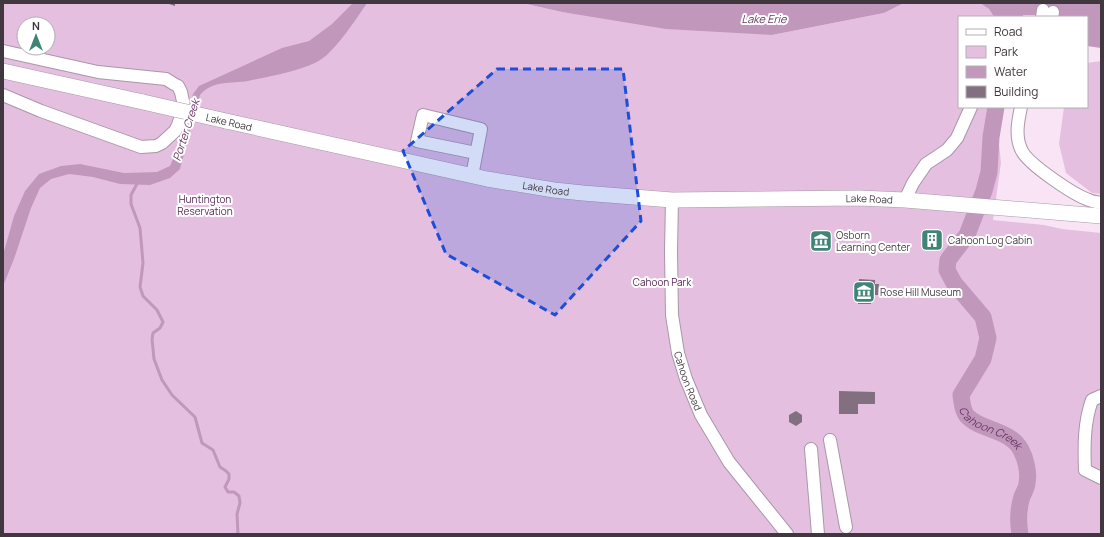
<svg xmlns="http://www.w3.org/2000/svg" width="1104" height="537" font-family="Manrope,sans-serif">
<style>
.green{fill:#e5bfe0;fill-rule:evenodd}
.water{fill:#c198bc}
.pier{fill:#f9e4f6}
.lines{fill:none;stroke-linecap:round;stroke-linejoin:round}
.stream{stroke:#c198bc;stroke-width:3}
.river{stroke:#c198bc;stroke-width:17}
.building{fill:#827080}
.minor-casing{stroke:#a997a7;stroke-width:14}
.major-casing{stroke:#a997a7;stroke-width:16}
.minor{stroke:#fff;stroke-width:12}
.major{stroke:#fff;stroke-width:15}
.major-bridge-casing{stroke:#a997a7;stroke-width:16;stroke-linecap:butt}
.major-bridge{stroke:#fff;stroke-width:15}
.marked{fill:#1d4ed8;fill-opacity:0.2;stroke:#1d4ed8;stroke-width:3;stroke-dasharray:8 5;stroke-linejoin:round}
.labels{text-anchor:middle;stroke-width:4;stroke-linejoin:round;paint-order:stroke}
.street-label{font-size:10px;fill:#40383e;stroke:#fff}
.park-label{font-size:10px;fill:#592755;stroke:#fff}
.poi-label{font-size:10px;fill:#40383e;stroke:#fff;text-anchor:start}
.water-label{font-size:11px;font-style:italic;fill:#6b3767;stroke:#fff}
</style>
<rect width="100%" height="100%" fill="#f9e4f6"/>
<g class="green">
<path d="M3,3H522L562,12L772,35L884,13L904,3H980L989,9L994,17H959V107H1001L997,125L1001,163L993,220L1044,225L1062,229L1101,233V534H3ZM24,24H48V48H24Z"/>
<polygon points="1101,61 1101,194 1092,193 1066,173 1059,144 1064,107 1087,107 1087,63"/>
</g>
<g class="water">
<path d="M353,3H367C357,18 337,48 323,58C305,71 270,76 248,81C231,84 212,80 200,95L180,169L170,178L150,185L120,184L93,177L69,174L51,179L40,188L31,208L14,259L3,286V255L14,216L25,191L39,174L61,166L80,164L124,173L157,172L170,166L176,152L193,94L199,86L282,48L309,41L332,24Z"/>
<polygon points="522,3 904,3 884,13 772,35 666,29 562,12"/>
<polygon points="980,3 1101,3 1101,48 1087,46 1087,17 1047,17 1046,15 1023,15 1023,17 994,17 989,9"/>
<polygon points="988,107 1001,107 997,125 998,146 990,149 985,123"/>
</g>
<polygon class="pier" points="189,101 199,104 194,125 183,122"/>
<g class="lines">
<polyline class="stream" points="138,182 131,195 131,204 140,228 143,263 140,287 143,296 157,310 163,322 160,328 153,333 152,339 154,359 162,380 172,395 195,417 202,443 213,450 220,467 226,471 229,474 229,479 225,487 228,492 234,492 239,496 240,503 237,514 238,534"/>
<path class="river" id="s1" d="M996,107L991,137L989,172L984,191L967,235L948,260L947,270L954,283L983,317L988,338L983,359L961,395C962,402 962,410 967,416C981,431 1010,429 1021,450C1026,459 1029,473 1027,483C1027,489 1022,494 1021,500C1018,512 1018,523 1020,534"/>
</g>
<g class="building">
<polygon points="166,3 175,3 175,6"/>
<polygon points="816,233 832,236 830,249 813,245"/>
<polygon points="927,236 937,237 937,243 927,243"/>
<polygon points="859,279 875,280 875,284 879,284 878,295 872,295 871,304 858,304"/>
<polygon points="839,391 875,392 875,404 858,404 858,414 839,414"/>
<polygon points="796,411 802,415 802,422 796,426 789,422 789,415"/>
</g>
<g class="lines">
<g class="minor-casing">
<g id="minor">
<polyline points="1042,17 1043,10"/>
<polyline points="1052,17 1053,12"/>
<polyline points="3,51 98,72 166,79 174,84 178,86 181,92 184,106 178,125 175,131 162,143 156,146 141,147 41,111 3,95"/>
<path d="M1021,107C1018,121 1015,136 1021,149C1026,163 1074,195 1089,200C1093,202 1097,202 1101,203"/>
<polyline points="472,176 481,129 423,115 417,141 476,153"/>
<path id="s2" d="M672,200L671,251L672,315L678,353L686,379L701,415L729,462L787,534"/>
<polyline points="905,200 913,183 926,164 947,150 957,138 971,107"/>
<path d="M1101,396L1092,400C1084,422 1084,446 1085,470L1101,478"/>
<polyline points="830,440 846,527"/>
<polyline points="811,449 818,534"/>
</g>
</g>
<g class="major-casing">
<g id="major">
<polyline points="3,71 143,102"/>
<path id="s3" d="M226,121L487,179L554,190L583,193L672,200L859,198L905,200L1101,216"/>
</g>
</g>
<use href="#minor" class="minor"/>
<use href="#major" class="major"/>
<g class="major-bridge-casing">
<polyline id="major-bridge" points="143,102 226,121"/>
</g>
<use href="#major-bridge" class="major-bridge"/>
</g>
<path class="marked" d="M497,69H623L641,221L555,315L446,254L403,151Z"/>
<defs>
<g id="building-square" transform="scale(1.15)"><rect x="-9" y="-9" width="18" height="18" rx="4" fill="#408478" stroke="#fff"/><path d="M-4-6H4V6H1V3H-1V6H-4ZM-2.5-4.3h1.7v1.8h-1.7ZM.8-4.3h1.7v1.8H.8ZM-2.5-1h1.7V.8h-1.7ZM.8-1h1.7V.8H.8Z" fill="#fff"/></g>
<g id="museum-square" transform="scale(1.15)"><rect x="-9" y="-9" width="18" height="18" rx="4" fill="#408478" stroke="#fff"/><path d="M0-6L6-3V-2H-6V-3ZM-5-1h2V3h-2ZM-1-1h2V3h-2ZM3-1h2V3H3ZM-6 4H6V6H-6Z" fill="#fff"/></g>
</defs>
<g fill-rule="evenodd">
<use href="#building-square" x="932" y="240"/>
<use href="#museum-square" x="821" y="241"/>
<use href="#museum-square" x="864" y="292"/>
</g>
<g class="labels">
<g class="street-label">
<text transform="translate(229 122) rotate(13)" y="4">Lake Road</text>
<text dy="4" stroke="none"><textPath href="#s3" startOffset="327">Lake Road</textPath></text>
<text dy="4" stroke="none"><textPath href="#s3" startOffset="651">Lake Road</textPath></text>
<text dy="4" stroke="none"><textPath href="#s2" startOffset="183">Cahoon Road</textPath></text>
</g>
<g class="park-label">
<text x="205" y="203">Huntington<tspan x="205" dy="12">Reservation</tspan></text>
<text x="662" y="286">Cahoon Park</text>
</g>
<g class="poi-label">
<text x="836" y="239">Osborn<tspan x="836" dy="12">Learning Center</tspan></text>
<text x="948" y="244">Cahoon Log Cabin</text>
<text x="880" y="296">Rose Hill Museum</text>
</g>
<g class="water-label">
<text x="764" y="23">Lake Erie</text>
<text transform="translate(186 130) rotate(-72)" y="4">Porter Creek</text>
<text dy="4" stroke="none"><textPath href="#s1" startOffset="367">Cahoon Creek</textPath></text>
</g>
</g>
<rect width="1104" height="537" fill="none" stroke="#40383e" stroke-width="8"/>
<rect x="958" y="16" width="130" height="92" fill="#ffffff" stroke="#b3afb2"/>
<rect x="966" y="29" width="20" height="6" fill="#ffffff" stroke="#b3afb2"/>
<text x="994" y="36" font-size="12" fill="#40383e">Road</text>
<rect x="966" y="46" width="20" height="12" fill="#e5bfe0" stroke="#b3afb2"/>
<text x="994" y="56" font-size="12" fill="#40383e">Park</text>
<rect x="966" y="66" width="20" height="12" fill="#c198bc" stroke="#b3afb2"/>
<text x="994" y="76" font-size="12" fill="#40383e">Water</text>
<rect x="966" y="86" width="20" height="12" fill="#827080" stroke="#b3afb2"/>
<text x="994" y="96" font-size="12" fill="#40383e">Building</text>
<g transform="translate(36 36)"><circle r="19" fill="#ffffff" stroke="#b3afb2"/>
<path d="M0-3L7 15L0 10L-7 15Z" fill="#408478"/>
<text y="-6" font-size="11" font-weight="bold" text-anchor="middle" fill="#40383e">N</text>
</g>
</svg>
